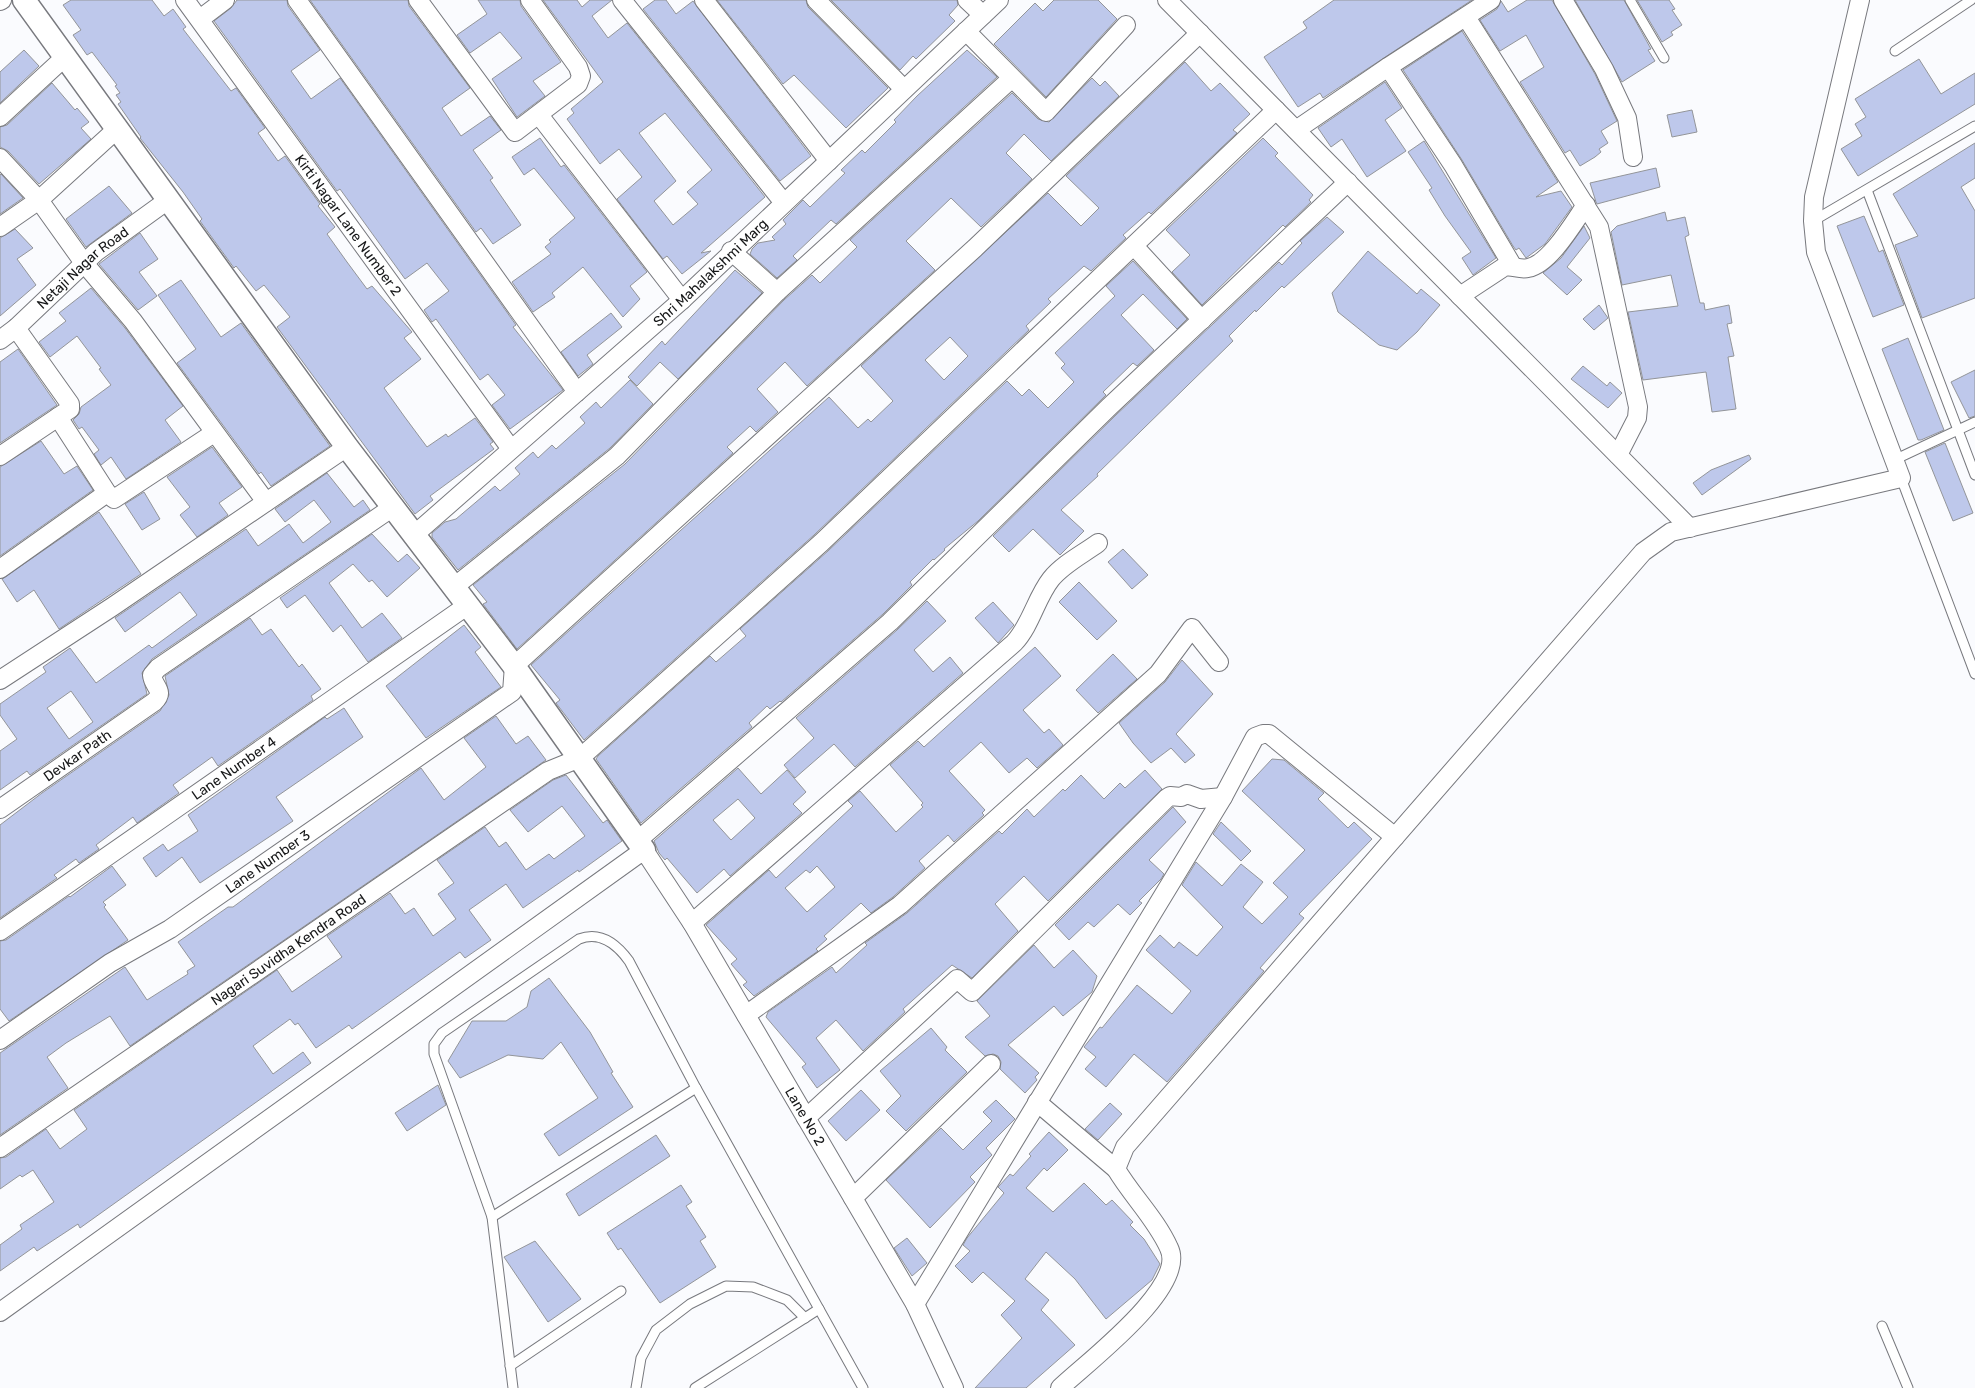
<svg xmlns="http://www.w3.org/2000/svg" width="1975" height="1388" font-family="Rubik,sans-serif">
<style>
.building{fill:#bec8eb;stroke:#939599;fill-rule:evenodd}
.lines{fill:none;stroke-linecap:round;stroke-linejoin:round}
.service-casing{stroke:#78797e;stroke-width:11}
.minor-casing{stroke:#78797e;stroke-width:20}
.tertiary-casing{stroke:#78797e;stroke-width:25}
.service{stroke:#fff;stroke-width:9}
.minor{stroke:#fff;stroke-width:18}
.tertiary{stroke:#fff;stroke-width:22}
.labels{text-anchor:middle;stroke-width:4;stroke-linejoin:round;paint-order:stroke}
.street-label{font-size:14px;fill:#161718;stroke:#fff}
</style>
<rect width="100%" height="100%" fill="#fafbfe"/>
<g class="building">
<polygon points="71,0 152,0 164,16 173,9 186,27 183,29 231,91 236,88 265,128 258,133 278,161 285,156 320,204 318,206 335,227 327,234 347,262 367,289 372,286 412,332 404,338 421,359 384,388 404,416 427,447 446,434 448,437 475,418 493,442 490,444 494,449 430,496 433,500 415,514 277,327 290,317 264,285 256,291 236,266 234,268 200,221 202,219 183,192 140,138 141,137 118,104 121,102 116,95 120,93 115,86 117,85 92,52 87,55 73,35 81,30 63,5"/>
<polygon points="237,0 287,0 288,6 320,50 291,71 311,99 340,78 516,325 513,327 563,390 510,429 492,405 505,395 488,374 480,380 436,319 432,322 424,310 449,291 427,263 405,279 340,189 337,191 214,21 231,8"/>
<polygon points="310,0 408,0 409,6 470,88 442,108 461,136 490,116 501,130 473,150 493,178 490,180 521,225 493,244 481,228 476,232"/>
<polygon points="478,0 520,0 521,6 561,62 533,81 545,96 517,117 492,79 522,58 500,32 470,53 457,35 487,14"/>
<path d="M543,0H577L582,7L590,0H612L592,16L608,38L627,23L765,197L701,253L711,251L682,274L667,256L663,259L617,199L642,177L619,149L600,164L567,119L574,113L571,109L603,82ZM665,113L712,170L687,192L698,204L673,225L654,201L676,181L639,133Z"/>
<polygon points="655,0 666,0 676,14 693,1 811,156 780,181 643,9"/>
<polygon points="717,0 806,0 808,7 888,88 846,128 794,75 783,84"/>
<polygon points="831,0 957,0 958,5 949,15 955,21 916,59 913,56 900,70"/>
<polygon points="1054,0 1098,0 1117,19 1046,97 994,44 1035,3 1043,11"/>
<polygon points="1334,0 1472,0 1323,98 1320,93 1298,107 1264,57 1307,28 1303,22"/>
<polygon points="1527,0 1552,0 1595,74 1617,121 1601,131 1608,143 1599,149 1601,152 1595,157 1580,166 1570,150 1565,153 1520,82 1544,67 1526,35 1500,51 1480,20 1497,9 1501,1 1508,12"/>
<polygon points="1575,0 1624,0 1651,49 1648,50 1655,61 1622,82"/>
<polygon points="1637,0 1669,0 1675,9 1672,10 1682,25 1671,32 1673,35 1662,42"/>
<polygon points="1462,31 1558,182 1536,197 1561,191 1572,207 1545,244 1526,258 1519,248 1516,250 1513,246 1462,160 1403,70"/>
<polygon points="24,50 39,66 0,103 0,72"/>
<polygon points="967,50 997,77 836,224 831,220 793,256 797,260 777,278 750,254 752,249 758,243 775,240 772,237 786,224 783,220 803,200 810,207 845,173 841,170 862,150 865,153 896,122 894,120 917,96"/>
<polygon points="1919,59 1941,94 1975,73 1975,104 1858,176 1841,149 1862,136 1855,124 1866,117 1855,99"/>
<path d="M1185,62L1211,91L1220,83L1250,114L1233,130L1237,133L1151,214L1149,212L1123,235L1126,238L1091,271L1084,266L1048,299L1051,302L1026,326L1029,330L814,535L584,740L556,703L560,700L531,665L829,397L858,428L868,419L871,422L893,401L861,366L1048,193L1081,226L1099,208L1066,176ZM950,337L968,356L944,380L925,360Z"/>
<polygon points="1092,78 1100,86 1105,81 1119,96 1051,161 1024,134 1006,153 1032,179 981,227 951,198 906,241 935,270 807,386 785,362 757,389 778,412 756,432 750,426 727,447 733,453 517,649 483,604 487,602 473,585 625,464 784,300 812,275 820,283 857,247 850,240 1012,93 1038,119 1049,122"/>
<polygon points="1385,82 1402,108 1385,120 1406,151 1367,177 1342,139 1331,147 1318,128"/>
<polygon points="52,83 75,110 77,108 89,122 81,128 91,139 39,184 8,151 0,147 0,127 7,125"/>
<polygon points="1692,110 1697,132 1672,137 1667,115"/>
<polygon points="540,138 561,167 564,165 647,272 630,286 640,299 623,317 583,267 552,293 555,297 533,312 512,282 551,254 545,247 551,242 549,240 575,218 534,168 524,175 512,157"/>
<polygon points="1263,138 1278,153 1275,156 1313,195 1309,200 1311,202 1285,227 1283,225 1202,305 1172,272 1190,255 1166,230"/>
<polygon points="1424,141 1496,258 1473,275 1462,258 1471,252 1445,216 1429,190 1432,188 1408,152"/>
<polygon points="1975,143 1975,178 1961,187 1975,211 1975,298 1922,318 1895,245 1918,236 1893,194"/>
<polygon points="1656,168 1660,187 1597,204 1596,202 1590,183"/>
<polygon points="1,174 23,198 0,214 0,175"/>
<polygon points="109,186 132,213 86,247 66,219"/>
<polygon points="1665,212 1667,221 1685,217 1689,235 1685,237 1700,303 1704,303 1705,310 1729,305 1732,323 1727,324 1734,356 1728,357 1736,409 1712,412 1706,372 1643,380 1628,312 1678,306 1671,275 1622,285 1611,232 1617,226"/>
<polygon points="1864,216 1879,252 1883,250 1904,305 1873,317 1837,226"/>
<polygon points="1327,217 1344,232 1284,288 1282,286 1256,312 1255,310 1229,336 1233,341 1097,474 1098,476 1061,510 1084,531 1060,555 1033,529 1009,552 993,536 1116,415 1279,262 1282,265 1302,243 1300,241"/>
<polygon points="1584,226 1590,238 1567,267 1582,280 1567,295 1543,273 1561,258"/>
<polygon points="15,229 33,248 17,259 36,285 0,316 0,238"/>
<polygon points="140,233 158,259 139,272 157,296 138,310 99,264"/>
<polygon points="1368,251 1417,294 1421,289 1440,305 1417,332 1397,350 1379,345 1338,312 1332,293"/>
<polygon points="1133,261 1187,319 1177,329 1143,294 1121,315 1154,350 1137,366 1133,363 1103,392 1106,395 978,521 944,549 945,550 934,560 933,559 910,582 912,585 883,614 781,702 780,701 770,709 767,706 749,723 752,727 641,823 596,759 598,756 710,656 716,662 746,636 740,629 828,551 1007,381 1022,396 1029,389 1048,408 1074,382 1061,368 1065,364 1055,353 1115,296 1106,286"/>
<polygon points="735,270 762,293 678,379 660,362 637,386 628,377 662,341 665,345"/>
<polygon points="181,280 221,337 241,323 330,446 271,486 261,472 259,474 177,363 196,349 158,295"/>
<polygon points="91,288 125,328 183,406 165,420 181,442 126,479 111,457 101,465 94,454 99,450 82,427 79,429 73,420 79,414 81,407 111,385 99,369 101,368 77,336 50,357 39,342 66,321 59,313"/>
<polygon points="1599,305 1608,318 1594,330 1583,319"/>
<polygon points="611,313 622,327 587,355 593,364 578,376 561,352"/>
<polygon points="1908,338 1944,430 1921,440 1918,440 1882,349"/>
<polygon points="18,349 57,405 0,443 0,362"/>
<polygon points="1583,366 1607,386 1610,382 1622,393 1608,408 1571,379"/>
<polygon points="1975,370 1975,416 1969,418 1951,382"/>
<polygon points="630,380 653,404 610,448 458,570 432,537 432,533 445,522 456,519 495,486 500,491 520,474 515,468 533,452 538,458 552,445 556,449 585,423 580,417 596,402 601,408"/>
<polygon points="41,441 64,474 77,466 93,490 0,556 0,467"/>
<polygon points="1945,443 1973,513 1953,521 1925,452"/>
<polygon points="212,447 242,487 219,503 228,515 197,537 180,515 190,507 167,477"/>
<polygon points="1749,455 1751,459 1702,495 1693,483 1711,470"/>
<path d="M327,473L354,507L363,500L370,510L152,659L142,673L147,694L30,775L27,771L0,790V751L17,739L0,715V704L46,672L43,667L70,648L96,683L149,645L152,648L197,615L180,592L125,632L115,618L246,529L258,546L289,524L303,543L331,522L314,500L285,522L275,509ZM71,691L93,722L69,739L47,708Z"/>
<polygon points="144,492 160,519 142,530 125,504"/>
<polygon points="99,512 141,574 59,629 34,590 17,602 2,579"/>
<polygon points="372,534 398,562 407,554 420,568 387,597 372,580 369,582 353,564 329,583 362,628 382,613 402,638 368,662 341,625 333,632 305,595 287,608 280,598"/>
<polygon points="1123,549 1148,575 1132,589 1108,562"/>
<polygon points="1079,582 1117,621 1097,640 1059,602"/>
<polygon points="927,601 946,621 914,650 933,672 950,657 963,673 855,767 834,744 795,778 784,765 814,738 796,718 897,630"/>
<polygon points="993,602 1014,625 998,643 975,618"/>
<polygon points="250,618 262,635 271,629 299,667 302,664 321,689 311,696 313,700 218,766 212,757 173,785 179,793 137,823 133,817 96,845 99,849 79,863 76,859 54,875 57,878 0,918 0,825 42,793 160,711 169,695 165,676"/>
<polygon points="464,625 481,647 475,652 501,687 426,738 386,686"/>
<path d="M1035,647L1061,676L1023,710L1044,733L1049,729L1063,745L1037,768L1027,758L1009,773L981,742L949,771L985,810L982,813L984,815L954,842L948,835L919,861L925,868L893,897L871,913L861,903L824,936L827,939L816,949L818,951L754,996L743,985L747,982L731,964L737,959L706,925L769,870L776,878L853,806L848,801L860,791L896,832L923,807L921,805L923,803L890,765L918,741L924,747ZM817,866L835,887L807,912L785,888L806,870L810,873Z"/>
<polygon points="1113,654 1137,679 1098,713 1076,690"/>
<polygon points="1182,660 1213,694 1176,734 1195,755 1185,763 1171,748 1151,763 1133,743 1119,723 1165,682"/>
<polygon points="344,708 363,737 276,797 293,821 200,883 182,857 156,877 143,858 163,844 168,851 198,831 188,815 325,717 327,719"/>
<polygon points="496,716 516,744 528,736 546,760 130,1046 110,1016 66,1043 47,1057 68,1088 0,1135 0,1053 125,967 147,1000 188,974 187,971 195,966 178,942 228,907 233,907 421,768 444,800 486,767 464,738"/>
<polygon points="1272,759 1284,760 1324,793 1318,799 1348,828 1354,822 1372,839 1299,914 1304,918 1260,968 1264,971 1167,1082 1134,1054 1106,1087 1085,1069 1096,1057 1084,1047 1100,1027 1102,1028 1137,985 1172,1014 1191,991 1146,950 1160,935 1174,948 1179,942 1197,956 1223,927 1182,885 1196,862 1222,886 1241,864 1263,882 1243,907 1262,924 1288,897 1273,883 1305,850 1242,791"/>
<path d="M738,768L761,794L787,770L806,792L793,804L802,813L730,876L724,869L697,893L667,858L665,860L659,853L654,841ZM738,799L755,818L731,840L713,820Z"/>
<polygon points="1145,770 1162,789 1048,901 1024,876 995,904 1018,931 972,978 952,965 903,1009 905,1012 863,1051 836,1020 816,1038 840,1070 817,1088 802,1067 806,1064 766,1017 768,1012 832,967 836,973 867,945 865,943 907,913 999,831 1002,834 1027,809 1034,817 1063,789 1065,791 1081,775 1104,799 1120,783 1125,788"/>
<polygon points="566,775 603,823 607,820 622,841 579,872 578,870 523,908 506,884 469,910 491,940 465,958 460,952 352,1029 349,1025 316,1048 298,1023 295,1025 290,1019 253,1046 273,1074 303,1052 311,1063 80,1228 78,1224 37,1251 34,1247 0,1271 0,1245 22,1229 20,1225 54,1202 33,1170 22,1177 20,1175 0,1189 0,1158 6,1157 46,1129 60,1149 87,1129 74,1110 277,970 292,992 342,957 327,936 390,893 405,914 414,908 433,936 456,919 438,894 454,883 437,860 485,827 499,847 506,842 526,870 549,854 554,859 585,836 562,806 528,832 510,810 553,780"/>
<polygon points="1173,807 1186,822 1149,860 1164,874 1161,879 1139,901 1142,903 1130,915 1118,904 1094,927 1088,922 1069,940 1055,925"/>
<polygon points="1221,822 1251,851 1241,861 1213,834"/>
<polygon points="112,866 126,885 103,902 106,905 104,907 128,940 9,1021 0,1009 0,941 6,940 69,896 70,897"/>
<polygon points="1034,945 1054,968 1073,950 1097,976 1092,992 1063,1016 1054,1006 1008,1045 1039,1073 1035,1077 1037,1080 1025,1093 1000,1069 1001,1062 998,1056 993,1054 985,1056 965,1037 990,1016 977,1001"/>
<polygon points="549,978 590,1032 613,1072 611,1073 633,1107 559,1156 544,1134 598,1098 561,1042 543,1059 508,1055 460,1078 448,1061 472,1021 506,1021 527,1007 531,991"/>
<polygon points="931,1028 947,1047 945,1050 967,1072 906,1131 886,1111 901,1096 880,1071"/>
<polygon points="438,1085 446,1105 407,1131 395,1113"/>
<polygon points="861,1090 880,1110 846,1141 828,1121"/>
<polygon points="996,1100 1015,1119 986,1148 992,1155 970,1177 975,1182 930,1228 886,1180 941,1128 963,1150 992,1121 983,1112"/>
<polygon points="1110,1103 1122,1114 1098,1140 1085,1129"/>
<polygon points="1049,1132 1068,1150 1047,1171 1044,1168 1026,1188 1053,1212 1084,1183 1106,1205 1112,1200 1133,1222 1130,1225 1144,1239 1160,1264 1152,1280 1106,1319 1075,1279 1046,1252 1025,1279 1049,1300 1041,1310 1075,1345 1026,1388 975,1388 1022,1338 1001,1315 1015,1301 983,1272 972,1283 955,1266 970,1251 963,1245 967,1238 1004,1193 998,1187 1010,1174 1013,1176 1031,1156 1029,1154"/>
<polygon points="656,1135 670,1156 579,1216 566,1194"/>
<polygon points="681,1185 692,1202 686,1206 706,1237 700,1241 716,1267 660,1303 621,1248 618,1250 607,1233"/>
<polygon points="907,1238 927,1263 912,1276 894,1248"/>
<polygon points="535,1241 581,1299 548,1322 504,1257"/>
</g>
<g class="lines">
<g class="service-casing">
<g id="service">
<polyline points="1630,0 1664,58"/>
<polyline points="1895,51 1971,0"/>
<polyline points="1867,190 1975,475"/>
<polyline points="1813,221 1975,126"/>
<polyline points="1894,460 1975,422"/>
<polyline points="1901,478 1975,674"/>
<polyline points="492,1217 696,1088"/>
<polyline points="1882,1326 1908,1388"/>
<polyline points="510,1366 621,1291"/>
<path d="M513,1388L492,1217L434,1054V1044L442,1033L579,939C600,931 616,943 629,961L696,1088L863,1388"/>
<polyline points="636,1388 641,1358 656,1330 690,1304 726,1286 753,1287 787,1300 805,1318"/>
<polyline points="695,1388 819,1309"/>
</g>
</g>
<g class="minor-casing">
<g id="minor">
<path id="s1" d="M185,0L511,449"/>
<polyline points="297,0 577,392"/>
<polyline points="418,0 515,132 578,84 581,76 578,67 530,0"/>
<polyline points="622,0 784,203"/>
<polyline points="704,0 829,161"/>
<polyline points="816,0 904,89"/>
<polyline points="967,0 983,15"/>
<polyline points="1167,0 1690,528"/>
<polyline points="1563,0 1604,69 1627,118 1633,157"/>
<polyline points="0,1 2,0"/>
<polyline points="1466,17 1599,227 1638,407 1637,418 1618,455"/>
<polyline points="200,19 225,0"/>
<polyline points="966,31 1046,112 1126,25"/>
<polyline points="1388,67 1453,165 1512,265"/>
<polyline points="539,115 682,300"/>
<polyline points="0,117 65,57"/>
<polyline points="1296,130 1388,67 1491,0"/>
<polyline points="0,158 39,200 84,263 133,321 266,502"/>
<polyline points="0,227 39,200 117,129"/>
<polyline points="1134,246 1202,320"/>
<polyline points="731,251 777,292"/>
<path d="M1460,296L1504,267C1513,265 1519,270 1528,268C1550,264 1574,222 1586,205"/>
<path id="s2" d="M0,340L16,328L96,252L168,200"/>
<polyline points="58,417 107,493 114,499 214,433"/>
<polyline points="0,456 70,409 70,404 16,328"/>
<path id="s3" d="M414,535L682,300L999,0"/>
<polyline points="0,569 107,493"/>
<polyline points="454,587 617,456 777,292 1011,79"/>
<polyline points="0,680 112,607 347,447"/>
<path id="s4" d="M0,809L154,702C166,691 153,687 152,675L158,668L393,507"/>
<polyline points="637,841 890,622 1109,407 1348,182"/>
<path d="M692,923L1014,643C1031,625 1036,598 1051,579C1063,564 1083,554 1098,543"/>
<path id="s5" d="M0,931L468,605"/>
<polyline points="746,1015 900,905 1158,674 1192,628 1219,662"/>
<path id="s6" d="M0,1040L110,963L170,929L512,692L514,666L975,248L1200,33"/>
<polyline points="1037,1102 1116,1169"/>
<polyline points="806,1118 957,979 972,992 1167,798 1170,796 1181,797 1187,794 1201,799 1223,797"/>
<path id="s7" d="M0,1148L548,771L580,758L821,543L1276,110"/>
<polyline points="853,1198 991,1064"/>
<polyline points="915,1304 1223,797 1255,737 1263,734 1269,734 1395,837"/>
<path id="s8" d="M0,1312L644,850L692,923L915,1304L954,1388"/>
<path d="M1060,1388C1086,1363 1188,1287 1169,1248C1156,1219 1132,1196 1116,1169L1125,1147L1643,552L1671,532L1901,478L1816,252L1813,221L1814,197L1860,0"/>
</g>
</g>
<g class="tertiary-casing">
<polyline id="tertiary" points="24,0 347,447 514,666 644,850"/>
</g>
<use href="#service" class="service"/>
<use href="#minor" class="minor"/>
<use href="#tertiary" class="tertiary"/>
</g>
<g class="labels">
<g class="street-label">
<text dy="5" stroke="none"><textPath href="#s1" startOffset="278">Kirti Nagar Lane Number 2</textPath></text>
<text dy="5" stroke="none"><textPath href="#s2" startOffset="110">Netaji Nagar Road</textPath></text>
<text dy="5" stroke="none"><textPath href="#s3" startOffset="396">Shri Mahalakshmi Marg</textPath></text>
<text dy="5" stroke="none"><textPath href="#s4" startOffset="94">Devkar Path</textPath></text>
<text dy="5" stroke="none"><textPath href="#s5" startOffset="285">Lane Number 4</textPath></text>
<text dy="5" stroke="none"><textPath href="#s6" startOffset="322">Lane Number 3</textPath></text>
<text dy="5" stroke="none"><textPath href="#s7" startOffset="350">Nagari Suvidha Kendra Road</textPath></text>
<text dy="5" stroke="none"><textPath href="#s8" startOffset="1104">Lane No 2</textPath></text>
</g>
</g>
</svg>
